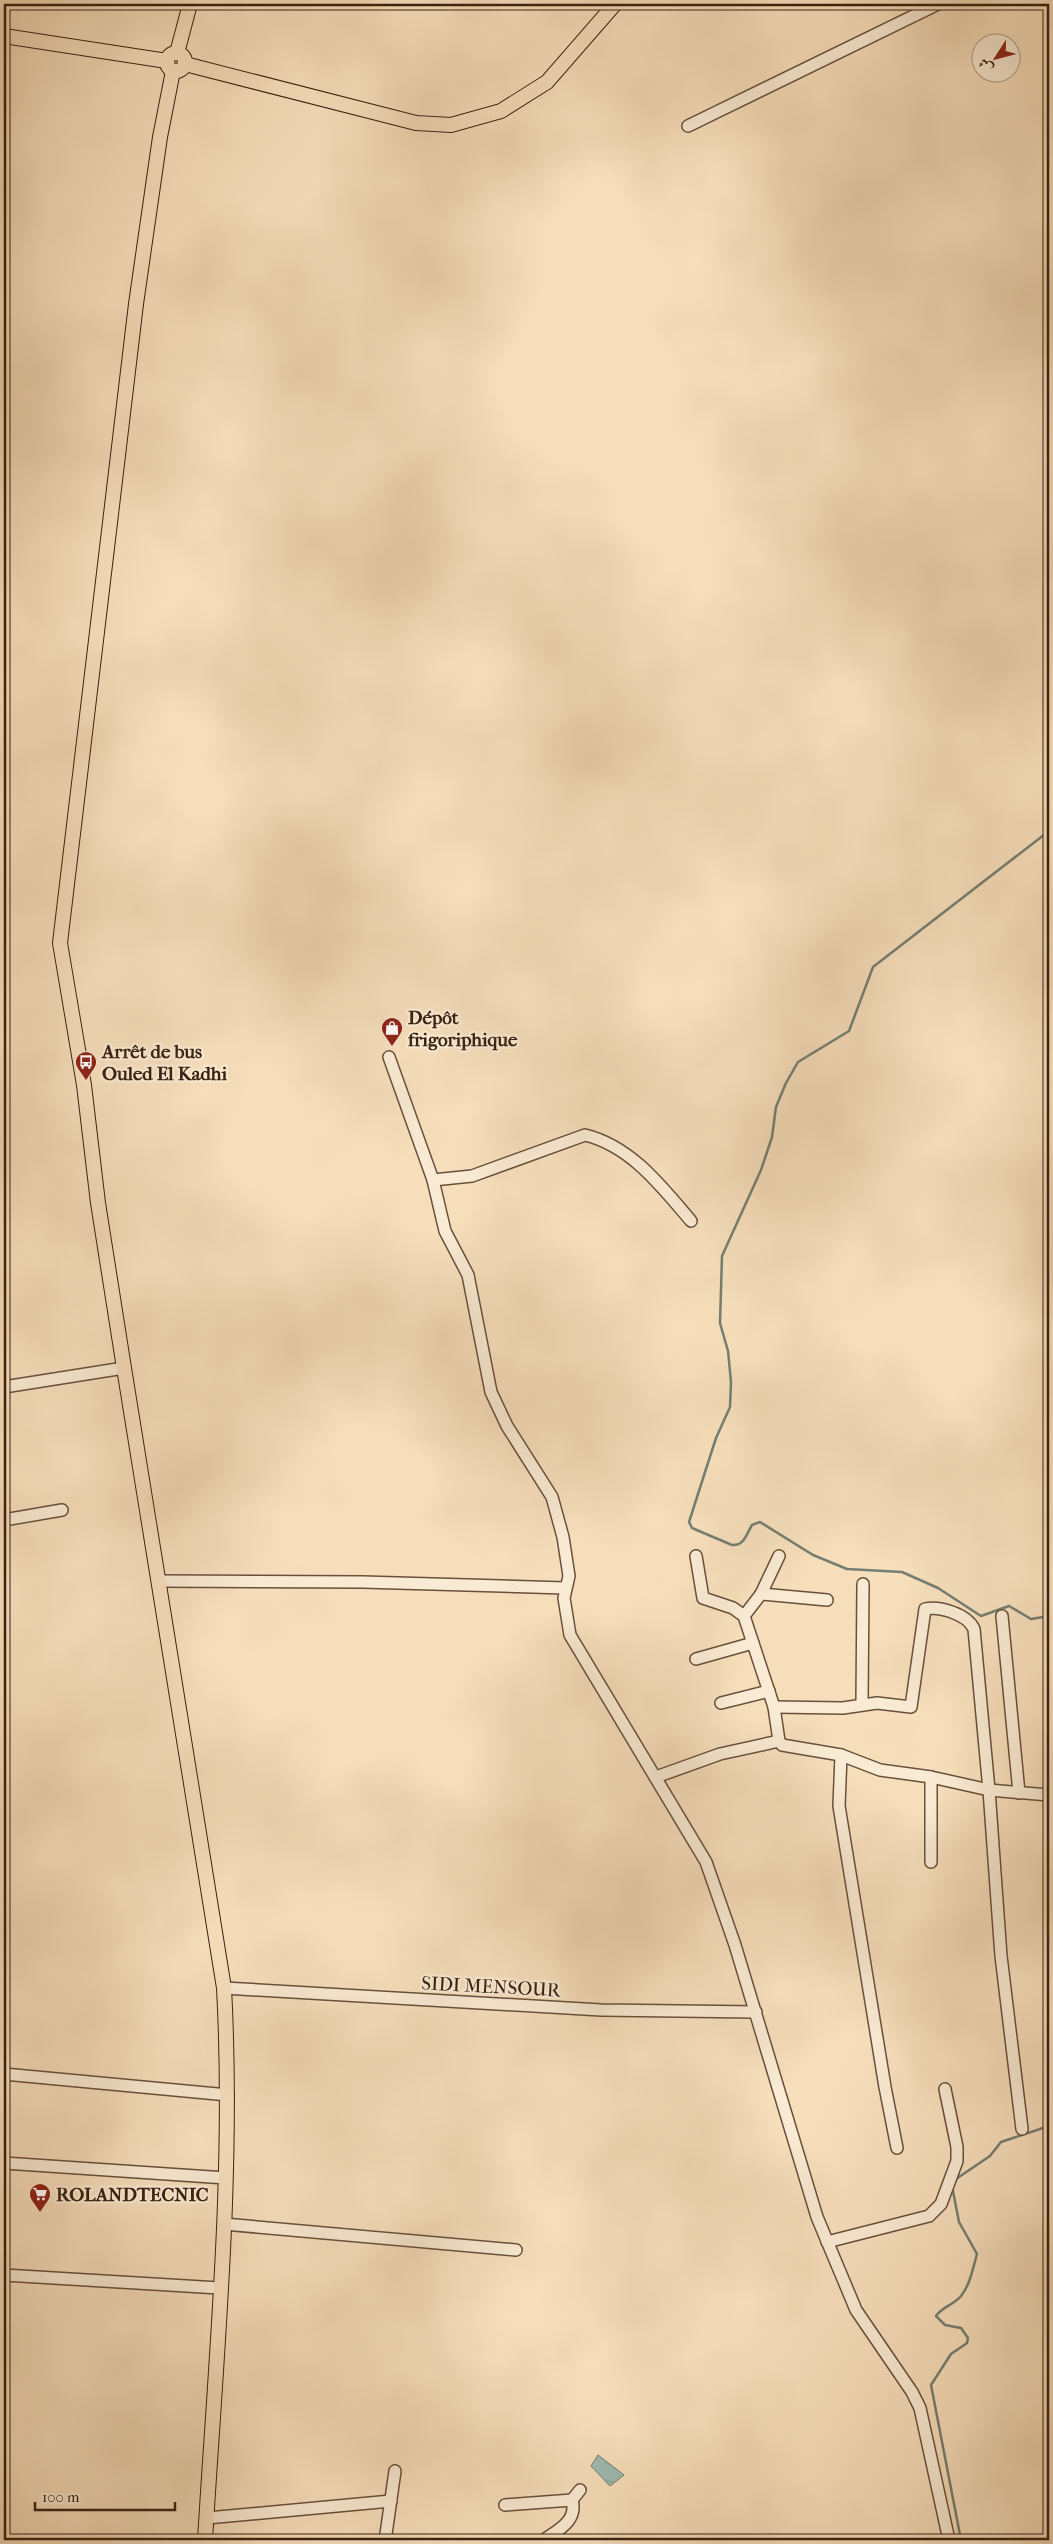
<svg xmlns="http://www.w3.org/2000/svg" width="1053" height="2544" font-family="'IM FELL French Canon',Amiri,serif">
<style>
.water{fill:url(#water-ripples);stroke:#757e72}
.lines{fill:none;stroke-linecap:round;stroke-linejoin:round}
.stream{stroke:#757e72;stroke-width:2.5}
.minor-casing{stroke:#68503c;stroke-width:14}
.major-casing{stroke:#392111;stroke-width:16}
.minor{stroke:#f9ead3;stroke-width:11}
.major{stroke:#f6debb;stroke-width:14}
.labels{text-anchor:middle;stroke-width:4.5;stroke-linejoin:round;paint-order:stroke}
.poi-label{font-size:19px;font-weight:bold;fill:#392111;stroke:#f9ead3;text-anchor:start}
.street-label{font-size:19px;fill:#392111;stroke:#f9ead3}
</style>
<defs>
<pattern id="water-ripples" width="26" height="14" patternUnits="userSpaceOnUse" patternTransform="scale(1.25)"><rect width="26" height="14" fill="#9dbcb2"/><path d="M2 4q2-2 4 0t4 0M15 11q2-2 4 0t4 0" fill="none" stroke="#88a198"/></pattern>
</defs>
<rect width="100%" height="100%" fill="#f6debb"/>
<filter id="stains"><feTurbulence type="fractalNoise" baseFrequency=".004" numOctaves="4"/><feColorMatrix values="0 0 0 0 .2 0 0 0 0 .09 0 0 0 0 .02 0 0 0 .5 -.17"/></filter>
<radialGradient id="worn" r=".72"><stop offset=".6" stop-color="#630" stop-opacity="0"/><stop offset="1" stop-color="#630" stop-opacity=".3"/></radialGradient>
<polygon class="water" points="598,2455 624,2475 610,2486 591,2466"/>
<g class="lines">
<g class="stream">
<path d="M1049,831L873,967L849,1031L798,1062L786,1083L776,1107L772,1137L761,1170L722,1256L720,1323L728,1351L731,1382L730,1407L716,1438L689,1522L692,1528L732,1545C744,1546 746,1535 752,1525L760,1522L813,1555L847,1569L902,1572L938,1588L981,1616L1009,1606L1031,1619L1049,1616"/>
<polyline points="956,2179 990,2156 1001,2142 1049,2126"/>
<path d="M952,2186L959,2222L977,2254C973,2268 970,2285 961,2296C955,2304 942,2307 936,2316L945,2325L961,2328L968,2338L967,2343L951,2354L931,2385L961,2540"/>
</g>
<g class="minor-casing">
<g id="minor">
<polyline points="688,126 938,4"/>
<polyline points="389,1057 433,1180 445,1231 468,1275 491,1392 507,1426 552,1497 563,1537 569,1576 564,1598 570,1635 706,1862 735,1945 817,2217 856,2310 912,2392 920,2408 949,2540"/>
<path d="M433,1180L472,1176L585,1135C631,1146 662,1187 691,1221"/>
<polyline points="4,1387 124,1368"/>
<polyline points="4,1520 62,1510"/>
<polyline points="696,1556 703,1598 733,1608 744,1616 774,1707 779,1741 782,1745 841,1755 880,1770 931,1777 989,1790 1049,1795"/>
<polyline points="158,1581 363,1582 565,1588"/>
<polyline points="761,1594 827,1600"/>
<polyline points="744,1616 761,1594 779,1556"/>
<polyline points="1002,1616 1019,1793"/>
<polyline points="696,1659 753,1643"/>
<polyline points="721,1703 769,1691"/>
<polyline points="862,1703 863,1584"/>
<path d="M774,1707L843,1708L877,1703L911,1707L925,1609C940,1606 967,1614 974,1629L989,1790L1001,1956L1022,2129"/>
<polyline points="841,1755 839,1806 885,2087 897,2148"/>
<polyline points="656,1777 720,1754 779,1741"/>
<polyline points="931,1862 931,1777"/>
<polyline points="224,1988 601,2010 756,2012"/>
<polyline points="4,2074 228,2095"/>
<polyline points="4,2163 226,2178"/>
<polyline points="224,2224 516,2250"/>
<polyline points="827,2242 929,2216 941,2204 957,2161 957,2147 945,2089"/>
<polyline points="4,2275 219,2288"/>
<polyline points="572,2500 580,2490"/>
<path d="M505,2505L572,2500C578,2521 558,2530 544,2540"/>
<polyline points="207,2518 391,2501"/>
<polyline points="386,2534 395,2471"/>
</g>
</g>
<g class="major-casing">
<g id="major">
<polyline points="4,36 167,61"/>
<circle cx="176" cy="62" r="9"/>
<polyline points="177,53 190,4"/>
<polyline points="185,64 416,123 451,125 501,111 547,82 615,4"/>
<path d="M173,71L160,137L136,304L60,943L84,1085L98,1203L124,1368L224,1988C234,2172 216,2356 205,2540"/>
</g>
</g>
<use href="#minor" class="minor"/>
<use href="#major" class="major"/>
</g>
<defs>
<g id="shop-pin" transform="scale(1.125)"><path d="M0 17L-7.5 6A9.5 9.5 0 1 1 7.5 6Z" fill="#8f2418" stroke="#f9ead3"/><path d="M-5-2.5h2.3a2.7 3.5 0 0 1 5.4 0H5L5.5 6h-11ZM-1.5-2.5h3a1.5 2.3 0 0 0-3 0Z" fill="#fff"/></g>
<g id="bus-pin" transform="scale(1.125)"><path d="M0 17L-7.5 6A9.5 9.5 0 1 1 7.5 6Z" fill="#8f2418" stroke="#f9ead3"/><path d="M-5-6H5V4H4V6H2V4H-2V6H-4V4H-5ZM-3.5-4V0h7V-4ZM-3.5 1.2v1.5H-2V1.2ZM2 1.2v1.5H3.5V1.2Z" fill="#fff"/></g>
<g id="supermarket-pin" transform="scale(1.125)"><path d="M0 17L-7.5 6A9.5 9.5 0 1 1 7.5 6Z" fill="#8f2418" stroke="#f9ead3"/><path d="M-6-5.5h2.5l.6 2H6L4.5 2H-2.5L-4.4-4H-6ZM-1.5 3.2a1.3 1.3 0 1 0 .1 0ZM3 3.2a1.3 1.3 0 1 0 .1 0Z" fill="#fff"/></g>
</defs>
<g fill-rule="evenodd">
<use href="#shop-pin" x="392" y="1028"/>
<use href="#bus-pin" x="86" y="1062"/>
<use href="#supermarket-pin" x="40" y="2194"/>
</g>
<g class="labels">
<g class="poi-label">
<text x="408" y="1024">Dépôt<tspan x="408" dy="22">frigoriphique</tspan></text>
<text x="102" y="1058">Arrêt de bus<tspan x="102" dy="22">Ouled El Kadhi</tspan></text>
<text x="56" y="2201">ROLANDTECNIC</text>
</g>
<g class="street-label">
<text transform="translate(491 1986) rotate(3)" y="7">SIDI MENSOUR</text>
</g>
</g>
<rect width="1053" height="2544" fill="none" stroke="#f6debb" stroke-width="20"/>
<rect x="5" y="5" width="1043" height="2534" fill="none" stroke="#392111" stroke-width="2.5"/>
<rect x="10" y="10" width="1033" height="2524" fill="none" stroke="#392111"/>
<g transform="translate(996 58) rotate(234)"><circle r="24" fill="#f9ead3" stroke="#ac9a85"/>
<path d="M0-4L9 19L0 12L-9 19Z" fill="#8f2418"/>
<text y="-8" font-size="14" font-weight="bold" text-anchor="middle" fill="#392111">ش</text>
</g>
<path d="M35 2502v8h140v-8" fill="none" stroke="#392111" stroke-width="2.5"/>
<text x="42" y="2502" font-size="15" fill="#392111" stroke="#f9ead3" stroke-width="4" paint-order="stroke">100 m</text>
<rect width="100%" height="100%" filter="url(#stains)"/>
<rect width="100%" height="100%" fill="url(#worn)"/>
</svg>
